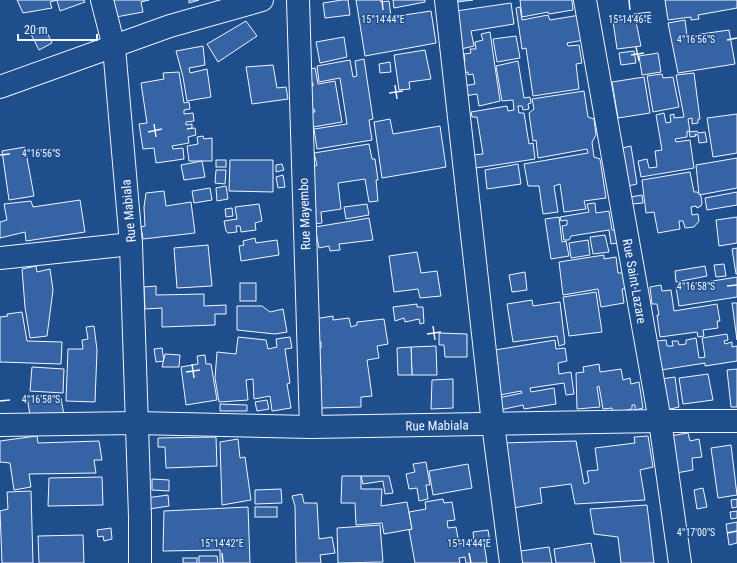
<svg xmlns="http://www.w3.org/2000/svg" width="737" height="563" font-family="'Roboto Condensed',sans-serif">
<style>
.building{fill:#3563a3;stroke:#f2f6ff}
.lines{fill:none;stroke-linecap:round;stroke-linejoin:round}
.minor-casing{stroke:#f2f6ff;stroke-width:24}
.minor{stroke:#1f4e8c;stroke-width:22}
.ticks{fill:none;stroke:#f2f6ff;stroke-width:1.5}
.labels{text-anchor:middle;stroke-width:3;stroke-linejoin:round;paint-order:stroke}
.street-label{font-size:13px;fill:#f2f6ff;stroke:#1f4e8c}
.ticks-label{font-size:10px;text-anchor:middle;fill:#f2f6ff;stroke:#1f4e8c;stroke-width:3;stroke-linejoin:round;paint-order:stroke}
</style>
<rect width="100%" height="100%" fill="#1f4e8c"/>
<g class="building">
<polygon points="17,0 84,0 85,2 60,11 57,0 50,2 52,8 23,13"/>
<polygon points="112,0 149,0 141,2 143,12 116,17"/>
<polygon points="189,0 199,0 189,3"/>
<polygon points="342,0 348,0 350,15 325,18 323,3"/>
<polygon points="356,0 380,0 381,2 389,1 391,17 431,11 436,43 365,56"/>
<polygon points="393,0 425,0 425,2 394,8"/>
<polygon points="456,0 473,0 457,2"/>
<polygon points="520,0 572,0 573,10 549,14 548,12 522,17"/>
<polygon points="665,0 737,0 737,8 698,15 699,19 691,20 691,17 668,20"/>
<polygon points="511,3 514,24 471,31 474,46 461,49 456,11"/>
<polygon points="520,7 522,20 548,15 550,20 580,15 584,40 567,43 568,46 579,45 582,63 576,64 579,89 533,96 526,48 522,49 516,8"/>
<polygon points="650,12 651,20 636,22 641,46 617,49 613,21 634,18 634,14"/>
<polygon points="685,20 687,36 729,30 735,64 678,73 668,23"/>
<polygon points="246,21 257,36 218,62 207,44"/>
<polygon points="44,26 52,43 39,50 30,32"/>
<polygon points="490,32 500,101 479,106 477,94 464,96 463,86 475,84 473,74 468,75 468,72 457,74 454,63 465,61 464,54 471,53 470,49 476,49 475,42 483,40 481,34"/>
<polygon points="516,36 520,58 497,62 493,39"/>
<polygon points="344,37 347,57 320,63 316,42"/>
<polygon points="203,46 205,65 189,68 190,73 207,69 211,97 187,101 183,77 176,51"/>
<polygon points="425,50 431,79 409,82 410,89 399,90 394,55"/>
<polygon points="634,51 636,63 621,65 619,53"/>
<polygon points="658,53 661,72 642,75 639,56"/>
<polygon points="364,59 373,119 369,120 372,140 317,149 314,129 347,124 340,78 319,82 317,66 350,60 353,77 357,76 355,61"/>
<polygon points="518,61 524,98 530,97 531,103 528,104 529,109 523,110 522,106 518,106 519,113 524,113 529,144 533,143 535,159 476,168 473,155 483,154 477,117 472,117 471,112 507,106 508,111 514,110 513,100 502,101 496,66"/>
<polygon points="390,62 391,72 380,73 379,64"/>
<polygon points="273,65 277,88 286,87 288,99 252,104 246,67"/>
<polygon points="315,68 318,84 335,81 342,122 313,127 311,112 315,112 314,109 310,109 307,87 313,86 313,83 307,84 309,69"/>
<polygon points="179,72 184,103 189,102 190,109 184,110 184,114 193,113 194,121 186,122 186,125 192,124 192,128 187,129 195,128 196,135 188,137 189,143 172,146 173,149 183,148 184,159 156,163 154,148 143,149 139,124 147,123 141,83 164,79 163,73"/>
<polygon points="694,73 700,119 698,119 698,123 692,124 692,118 688,119 690,132 697,131 698,133 705,132 707,142 699,143 698,135 695,134 696,136 690,137 689,131 687,131 687,137 675,139 676,142 690,140 694,168 641,177 638,161 647,159 649,168 657,167 655,151 662,150 656,115 664,113 666,123 671,122 670,115 674,114 674,118 684,117 676,75"/>
<polygon points="662,74 663,78 673,77 679,107 653,112 647,76"/>
<polygon points="644,77 650,113 618,118 612,82"/>
<polygon points="584,91 588,117 594,119 596,135 592,142 594,157 600,159 606,198 584,201 586,209 564,212 560,184 554,186 558,212 543,214 539,186 528,186 524,164 588,153 587,149 538,158 536,140 533,141 529,113 534,109 532,99"/>
<polygon points="737,114 737,153 713,157 707,118"/>
<polygon points="390,119 393,134 440,126 446,167 382,178 374,122"/>
<polygon points="203,136 204,139 212,138 212,161 189,161 187,146 198,144 197,137"/>
<polygon points="369,144 372,159 375,159 378,180 376,180 378,201 369,202 365,179 338,183 341,209 321,212 322,223 312,224 310,213 316,212 312,186 311,168 317,165 314,153"/>
<polygon points="631,146 637,184 628,186 622,148"/>
<polygon points="25,147 34,196 9,200 2,151"/>
<polygon points="737,158 737,188 699,195 696,165"/>
<rect x="216" y="160" width="10" height="7"/>
<polygon points="230,160 273,160 273,192 229,191"/>
<polygon points="202,161 205,177 184,180 181,165"/>
<polygon points="282,164 284,170 276,172 276,165"/>
<polygon points="518,164 521,184 487,189 485,170"/>
<polygon points="216,170 226,170 225,184 215,183"/>
<polygon points="690,172 694,192 697,192 701,196 702,203 701,206 697,208 696,206 691,207 692,215 698,214 699,221 694,227 685,228 683,221 679,221 680,229 658,233 654,212 646,213 642,180"/>
<polygon points="283,175 285,187 278,188 276,177"/>
<polygon points="226,186 228,199 217,201 216,188"/>
<polygon points="210,188 212,200 194,203 192,191"/>
<polygon points="164,191 166,206 191,202 195,233 143,239 141,227 145,226 144,207 146,193"/>
<polygon points="737,192 737,205 707,210 705,198"/>
<polygon points="642,195 643,203 632,204 631,197"/>
<polygon points="80,200 85,232 26,241 25,232 0,238 0,222 7,220 4,204 31,201 33,207"/>
<polygon points="595,203 596,213 609,211 612,230 615,230 617,243 611,244 609,230 571,236 569,240 564,240 562,226 567,225 567,220 561,221 560,217 589,212 587,204"/>
<polygon points="259,204 262,221 255,223 256,230 241,232 240,226 236,226 237,232 228,233 226,231 224,221 237,219 235,207"/>
<polygon points="367,204 369,215 346,219 344,207"/>
<polygon points="232,208 233,216 226,217 225,209"/>
<polygon points="559,217 562,242 566,241 569,256 551,259 545,219"/>
<polygon points="737,217 737,243 719,246 716,220"/>
<polygon points="369,218 373,240 339,244 340,250 330,251 329,246 319,248 315,227"/>
<polygon points="605,235 609,252 593,254 590,237"/>
<polygon points="255,238 256,243 277,240 279,255 241,261 239,246 244,245 243,241"/>
<polygon points="588,240 590,255 571,258 569,243"/>
<polygon points="208,245 212,286 177,288 174,248"/>
<polygon points="737,248 737,274 736,274 732,249"/>
<polygon points="417,252 421,273 437,271 441,296 420,298 418,289 394,292 389,256"/>
<polygon points="604,255 604,259 616,257 618,273 623,273 633,287 622,289 624,303 601,307 598,289 563,295 559,262"/>
<polygon points="724,264 726,276 716,277 714,265"/>
<polygon points="36,266 37,272 50,269 53,290 47,336 30,338 25,307 22,269"/>
<polygon points="705,266 707,276 676,282 675,271"/>
<polygon points="525,272 527,290 512,292 509,275"/>
<polygon points="737,277 737,297 679,306 676,287"/>
<rect x="240" y="283" width="16" height="18"/>
<polygon points="661,285 662,291 671,290 674,311 717,304 720,321 717,321 718,328 703,330 704,336 698,337 697,332 660,337 657,315 659,315 657,304 652,304 650,287"/>
<polygon points="156,286 156,295 204,294 204,306 226,305 226,314 215,314 215,325 162,327 162,308 145,309 144,287"/>
<polygon points="596,292 602,332 569,336 563,297"/>
<polygon points="532,300 533,306 560,302 565,344 559,346 557,336 513,342 507,304"/>
<polygon points="732,303 737,303 737,340"/>
<polygon points="417,304 417,307 423,307 424,323 420,324 419,319 405,322 404,318 395,321 393,307"/>
<polygon points="237,306 262,306 270,312 283,309 287,332 275,334 237,330"/>
<polygon points="22,312 27,341 62,342 61,364 0,362 0,317 8,316 7,314"/>
<polygon points="333,316 333,320 349,318 351,327 357,325 357,322 384,319 388,344 377,346 379,358 367,360 372,396 361,397 361,407 320,408 321,377 316,350 321,348 321,342 313,344 314,319"/>
<polygon points="94,326 97,350 95,402 66,401 68,349 83,349 82,340 88,339 86,327"/>
<polygon points="439,333 467,334 467,357 445,357 444,345 439,345"/>
<polygon points="727,334 728,340 724,341 725,344 732,342 732,347 737,346 737,361 705,366 705,363 661,370 657,341 666,340 667,346 673,346 672,341 678,341 679,345 686,344 686,340 696,338 699,358 705,357 702,338"/>
<polygon points="238,337 266,340 268,349 277,347 276,339 290,337 292,348 285,349 290,383 287,384 291,408 272,411 270,396 254,399 253,379 246,380 248,400 219,402 215,378 217,352 236,354"/>
<polygon points="555,340 556,349 565,348 567,361 558,363 559,374 571,372 574,394 566,395 564,383 530,388 531,392 554,388 556,404 524,409 523,405 500,410 498,398 522,393 521,391 500,395 496,364 498,364 495,350"/>
<polygon points="436,346 437,375 412,375 411,347"/>
<polygon points="411,347 412,375 398,375 397,348"/>
<polygon points="162,348 164,361 156,362 154,349"/>
<polygon points="165,354 180,355 179,367 162,367"/>
<polygon points="205,355 206,364 211,364 217,400 186,405 181,367 198,364 197,356"/>
<polygon points="599,364 600,372 621,369 623,380 630,378 631,384 639,382 643,408 635,410 635,405 632,405 632,409 613,413 612,408 603,409 599,386 597,387 600,407 577,409 576,373 584,372 583,367"/>
<polygon points="32,367 64,369 63,393 30,391"/>
<polygon points="737,369 737,407 731,407 727,370"/>
<polygon points="708,374 713,400 683,404 679,378"/>
<polygon points="675,377 679,407 666,410 661,379"/>
<polygon points="453,379 453,408 431,409 432,380"/>
<polygon points="27,397 61,398 64,416 30,415"/>
<polygon points="267,400 269,409 257,411 255,402"/>
<polygon points="220,404 247,405 247,411 220,411"/>
<polygon points="688,433 690,441 699,439 702,457 692,458 693,470 676,473 670,436"/>
<polygon points="37,436 38,443 99,441 102,460 94,460 96,473 29,474 31,487 14,490 10,463 0,462 0,441"/>
<polygon points="648,436 653,467 640,470 645,500 575,504 571,484 540,488 542,503 508,509 500,443 576,441 584,484 589,482 587,471 598,470 595,448 635,443 634,437"/>
<polygon points="216,437 217,466 166,468 165,447 158,447 158,438"/>
<polygon points="238,439 240,458 245,457 251,500 222,505 220,442"/>
<polygon points="731,445 737,495 718,498 711,448"/>
<polygon points="426,462 430,485 426,485 428,499 419,501 417,488 409,489 406,474 415,472 413,464"/>
<polygon points="468,464 472,488 433,495 429,471"/>
<polygon points="342,476 361,476 361,489 382,489 381,506 407,502 412,529 384,534 382,523 356,525 355,503 341,503"/>
<polygon points="361,476 389,476 393,493 385,494 383,481 363,484"/>
<polygon points="102,477 103,505 48,506 49,478"/>
<polygon points="152,479 169,480 169,491 152,490"/>
<polygon points="703,488 707,507 697,509 694,490"/>
<polygon points="281,489 282,503 255,504 255,490"/>
<polygon points="31,491 33,563 2,563 0,511 8,509 7,492"/>
<polygon points="302,494 304,503 317,503 319,539 332,537 335,553 320,555 321,563 296,563 295,506 292,496"/>
<polygon points="168,495 169,506 149,509 146,498"/>
<polygon points="443,499 444,503 452,502 455,520 447,521 448,528 456,527 459,544 474,541 473,532 488,530 490,542 484,543 487,563 466,563 465,557 459,558 460,563 415,563 409,530 412,529 409,512 426,509 425,502"/>
<polygon points="737,499 737,507 732,508 731,500"/>
<polygon points="647,505 654,563 621,563 618,537 594,534 590,509"/>
<polygon points="248,507 250,563 220,563 220,550 163,551 164,511"/>
<rect x="255" y="507" width="22" height="10"/>
<polygon points="737,511 737,518 731,519 730,512"/>
<polygon points="737,522 737,543 729,545 726,524"/>
<polygon points="380,525 383,562 338,563 337,528"/>
<polygon points="111,528 112,539 104,541 103,536 98,537 97,530"/>
<polygon points="83,535 84,563 39,563 38,536"/>
<polygon points="591,543 595,563 556,563 554,549"/>
<polygon points="549,547 552,563 516,563 514,552"/>
<polygon points="199,556 217,556 218,563 199,563"/>
<rect x="183" y="558" width="14" height="5"/>
</g>
<g class="lines">
<g class="minor-casing">
<g id="minor">
<polyline points="102,0 114,47 131,244 140,517 140,563"/>
<polyline points="298,0 311,427"/>
<polyline points="446,0 493,424 511,563"/>
<polyline points="585,0 660,421 680,563"/>
<polyline points="0,87 170,26 262,0"/>
<polyline points="0,258 131,244"/>
<polyline points="0,425 136,423 311,427 660,421 737,421"/>
</g>
</g>
<use href="#minor" class="minor"/>
</g>
<path class="ticks" d="M382,0L383,10M629,0L630,10M727,40L737,38M636,47L639,61M631,55L644,53M395,85L397,99M389,93L403,91M154,124L156,137M148,132L162,129M0,155L10,154M727,286L737,285M433,326L435,340M427,334L441,332M192,364L194,378M186,372L200,370M0,401L10,400M727,533L737,531M222,553L223,563M469,553L471,563"/>
<g class="labels">
<g class="street-label">
<text transform="translate(128 211) rotate(-95)" y="5">Rue Mabiala</text>
<text transform="translate(304 214) rotate(-92)" y="5">Rue Mayembo</text>
<text transform="translate(635 281) rotate(80)" y="5">Rue Saint-Lazare</text>
<text transform="translate(437 425) rotate(-1)" y="5">Rue Mabiala</text>
</g>
</g>
<g class="ticks-label">
<text x="383" y="23">15°14'44"E</text>
<text x="630" y="23">15°14'46"E</text>
<text x="696" y="43">4°16'56"S</text>
<text x="41" y="157">4°16'56"S</text>
<text x="696" y="290">4°16'58"S</text>
<text x="41" y="403">4°16'58"S</text>
<text x="696" y="536">4°17'00"S</text>
<text x="222" y="547">15°14'42"E</text>
<text x="469" y="547">15°14'44"E</text>
</g>
<path d="M18 34v6h79v-6" fill="none" stroke="#f2f6ff" stroke-width="2"/>
<text x="24" y="34" font-size="12" fill="#f2f6ff" stroke="#1f4e8c" stroke-width="3" paint-order="stroke">20 m</text>
</svg>
